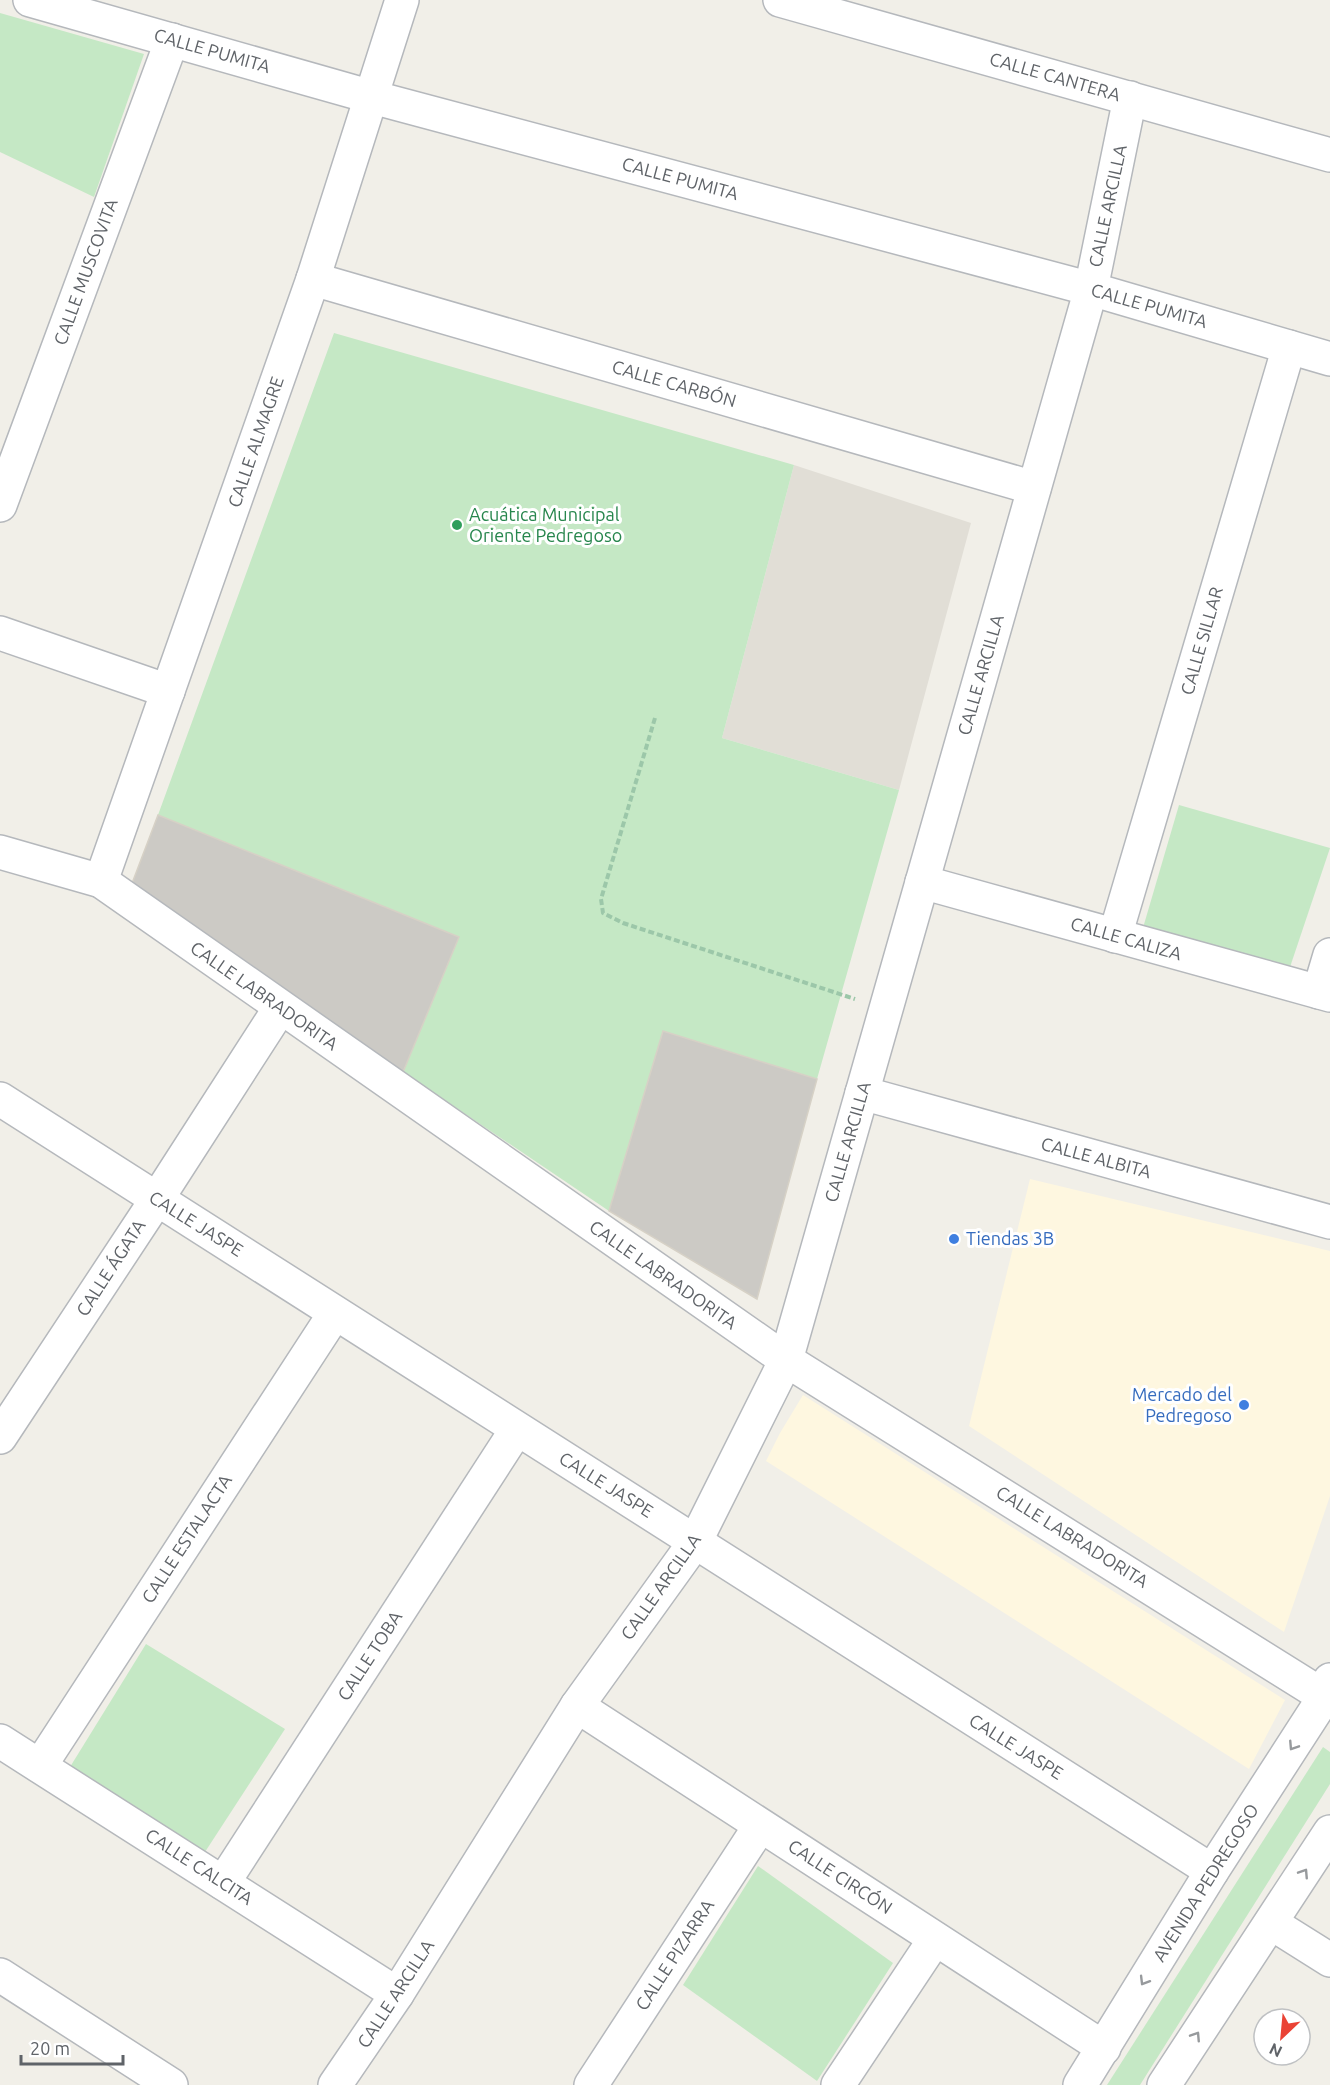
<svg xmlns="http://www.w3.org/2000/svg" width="1330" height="2085" font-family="Ubuntu,sans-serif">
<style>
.commercial{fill:#fef7e0}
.education{fill:#e1ded6}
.green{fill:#c5e8c5}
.building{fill:#cccac5;stroke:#d6d1c6;stroke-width:1.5}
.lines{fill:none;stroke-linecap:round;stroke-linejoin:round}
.minor-casing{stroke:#b5b8bc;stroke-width:36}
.path{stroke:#9cc7a9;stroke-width:4;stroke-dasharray:6 3;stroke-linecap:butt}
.minor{stroke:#fff;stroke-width:33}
.oneway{stroke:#979a9d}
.leisure-dot{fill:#2e9e5b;stroke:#fff;stroke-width:2}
.shop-dot{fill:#3f7fe0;stroke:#fff;stroke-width:2}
.labels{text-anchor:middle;stroke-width:6;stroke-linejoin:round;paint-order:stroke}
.street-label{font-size:18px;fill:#5f6368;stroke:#fff}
.leisure-label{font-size:18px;fill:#27864d;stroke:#fff;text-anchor:start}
.shop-label{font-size:18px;fill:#366cbe;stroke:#fff;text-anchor:start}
</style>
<rect width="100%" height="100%" fill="#f1efe8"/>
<g class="commercial">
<polygon points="1030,1179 1330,1251 1330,1496 1284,1632 969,1426"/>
<polygon points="803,1395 1285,1700 1249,1769 766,1461 780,1433"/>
</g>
<polygon class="education" points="794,465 971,523 899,790 722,738"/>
<g class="green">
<polygon points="0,13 144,54 94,197 0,152"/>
<polygon points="334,333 794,465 722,738 899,790 817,1079 663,1031 609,1211 403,1072 459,937 158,815"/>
<polygon points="1179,805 1330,848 1286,979 1140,938"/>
<polygon points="146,1644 285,1729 205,1852 70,1767"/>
<polygon points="1323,1747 1330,1752 1330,1784 1140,2085 1107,2085"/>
<polygon points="758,1866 893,1963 817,2081 683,1985"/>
</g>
<g class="building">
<polygon points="158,815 459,937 403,1072 131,886"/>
<polygon points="663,1031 817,1079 757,1299 609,1211"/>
</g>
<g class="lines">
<g class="minor-casing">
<g id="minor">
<polyline points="30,0 372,97 1091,289 1330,359"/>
<polyline points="780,0 1330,155"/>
<polyline points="313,279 1034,488"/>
<polyline points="0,505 172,40"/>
<polyline points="0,633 168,691"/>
<polyline points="0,852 101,881 786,1360 1330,1700"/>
<polyline points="101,881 313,279 402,0"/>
<polyline points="922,882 1330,995"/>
<polyline points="1115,936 1289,347"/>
<polyline points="1319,992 1330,955"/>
<polyline points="862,1093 1330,1222"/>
<polyline points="0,1099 1212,1871"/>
<polyline points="0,1437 157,1199 280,1008"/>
<polyline points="577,1706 1104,2048"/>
<polyline points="0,1741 397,1994"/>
<polyline points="40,1766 335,1313"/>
<polyline points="223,1883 517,1429"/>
<polyline points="1271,1923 1330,1960"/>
<polyline points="0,1975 171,2085"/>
<polyline points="335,2085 397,1994 577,1706 695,1542 786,1360 1091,289 1130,98"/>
<polyline points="591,2085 760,1826"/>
<polyline points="838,2085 935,1939"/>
<polyline points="1080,2085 1212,1871 1325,1696 1330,1680"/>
<polyline points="1164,2085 1330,1832"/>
</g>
</g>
<polyline class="path" points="655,718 601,899 603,913 623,923 855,999"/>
<use href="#minor" class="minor"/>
</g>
<defs><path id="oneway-chevron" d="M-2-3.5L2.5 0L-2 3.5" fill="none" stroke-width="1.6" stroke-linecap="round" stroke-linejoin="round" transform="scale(1.5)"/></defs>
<g class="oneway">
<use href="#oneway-chevron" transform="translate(1293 1746) rotate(123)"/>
<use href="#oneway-chevron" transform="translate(1304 1873) rotate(-57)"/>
<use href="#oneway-chevron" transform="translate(1144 1981) rotate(121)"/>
<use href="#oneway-chevron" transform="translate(1196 2036) rotate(-57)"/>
</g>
<circle class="leisure-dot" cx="457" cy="525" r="6"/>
<g class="shop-dot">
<circle cx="954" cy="1239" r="6"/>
<circle cx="1244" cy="1405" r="6"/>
</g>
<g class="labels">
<g class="street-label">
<text transform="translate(212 51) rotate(16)" y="6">CALLE PUMITA</text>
<text transform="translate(1055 77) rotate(16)" y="6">CALLE CANTERA</text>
<text transform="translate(680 179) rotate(15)" y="6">CALLE PUMITA</text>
<text transform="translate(1108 206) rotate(-78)" y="6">CALLE ARCILLA</text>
<text transform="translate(86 272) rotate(-70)" y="6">CALLE MUSCOVITA</text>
<text transform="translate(1149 306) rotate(16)" y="6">CALLE PUMITA</text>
<text transform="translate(674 384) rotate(16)" y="6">CALLE CARBÓN</text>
<text transform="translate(256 442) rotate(-71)" y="6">CALLE ALMAGRE</text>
<text transform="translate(1202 641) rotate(-74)" y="6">CALLE SILLAR</text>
<text transform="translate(981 675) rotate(-74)" y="6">CALLE ARCILLA</text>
<text transform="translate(1126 939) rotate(16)" y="6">CALLE CALIZA</text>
<text transform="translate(264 996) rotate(35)" y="6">CALLE LABRADORITA</text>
<text transform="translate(848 1142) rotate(-74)" y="6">CALLE ARCILLA</text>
<text transform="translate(1096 1158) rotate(15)" y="6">CALLE ALBITA</text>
<text transform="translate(196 1224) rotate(32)" y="6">CALLE JASPE</text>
<text transform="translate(111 1268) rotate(-57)" y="6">CALLE ÁGATA</text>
<text transform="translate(663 1275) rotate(35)" y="6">CALLE LABRADORITA</text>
<text transform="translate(606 1485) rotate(32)" y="6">CALLE JASPE</text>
<text transform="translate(1072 1537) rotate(32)" y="6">CALLE LABRADORITA</text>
<text transform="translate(187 1539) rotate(-57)" y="6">CALLE ESTALACTA</text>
<text transform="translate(661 1587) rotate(-55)" y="6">CALLE ARCILLA</text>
<text transform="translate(370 1656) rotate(-57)" y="6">CALLE TOBA</text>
<text transform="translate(1016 1747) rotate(32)" y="6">CALLE JASPE</text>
<text transform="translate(199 1867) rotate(33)" y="6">CALLE CALCITA</text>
<text transform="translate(840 1877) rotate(33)" y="6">CALLE CIRCÓN</text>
<text transform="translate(1206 1883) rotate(-58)" y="6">AVENIDA PEDREGOSO</text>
<text transform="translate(675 1955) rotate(-57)" y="6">CALLE PIZARRA</text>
<text transform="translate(396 1994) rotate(-57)" y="6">CALLE ARCILLA</text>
</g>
<g class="leisure-label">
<text x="469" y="521">Acuática Municipal<tspan x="469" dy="21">Oriente Pedregoso</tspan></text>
</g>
<g class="shop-label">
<text x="966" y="1245">Tiendas 3B</text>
<text x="1232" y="1401" text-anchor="end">Mercado del<tspan x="1232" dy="21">Pedregoso</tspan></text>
</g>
</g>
<g transform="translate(1282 2037) rotate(206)"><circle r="28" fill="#ffffff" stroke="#bfc1c3" stroke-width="1.5"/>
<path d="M0-4.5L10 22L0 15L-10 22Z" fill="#ea4335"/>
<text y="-9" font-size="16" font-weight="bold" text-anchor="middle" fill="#5f6368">N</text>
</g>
<path d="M21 2055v9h102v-9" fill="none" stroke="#5f6368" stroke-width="3"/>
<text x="30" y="2055" font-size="18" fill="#5f6368" stroke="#ffffff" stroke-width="4.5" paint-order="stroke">20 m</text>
</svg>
